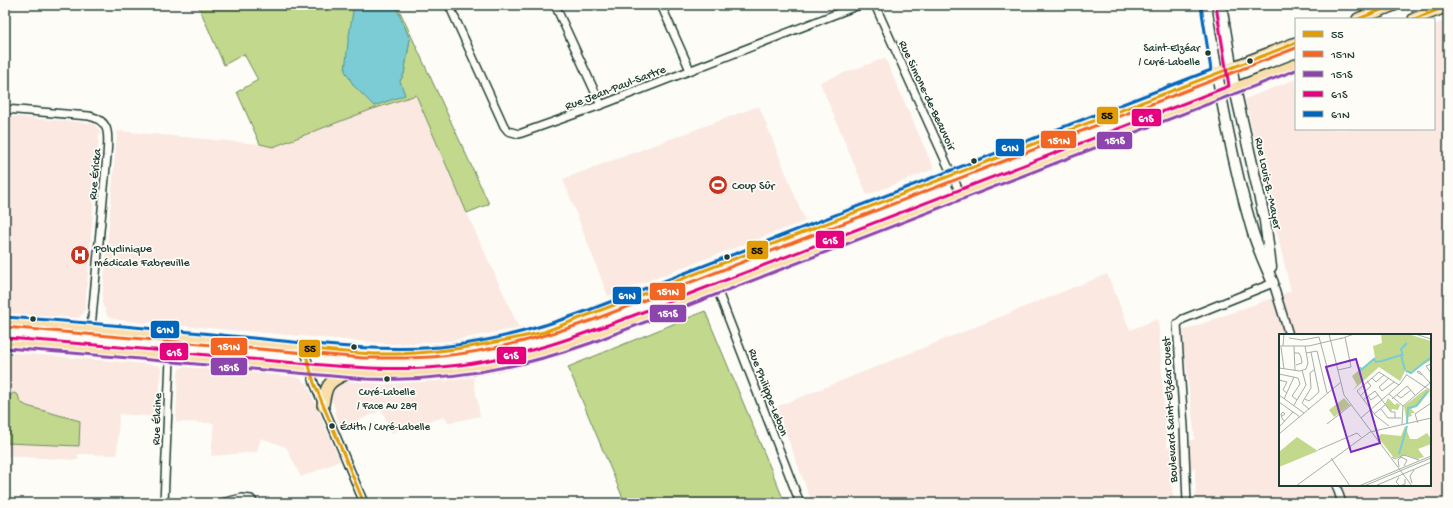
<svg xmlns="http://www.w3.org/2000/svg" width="1453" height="508" font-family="'Gochi Hand',sans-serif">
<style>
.built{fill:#fae8e1;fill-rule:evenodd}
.green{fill:#c2d88d;stroke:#708a60}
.water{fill:#7bccd5;stroke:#569395}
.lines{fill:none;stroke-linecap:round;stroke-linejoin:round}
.street-casing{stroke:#1f3d34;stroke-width:10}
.secondary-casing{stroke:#1f3d34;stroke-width:13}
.primary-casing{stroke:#1f3d34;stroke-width:14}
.street{stroke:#fdfcf7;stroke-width:7}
.secondary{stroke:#fdfcf7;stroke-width:10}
.primary{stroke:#f9deab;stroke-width:11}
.bus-1-casing{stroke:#fdfcf7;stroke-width:6}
.bus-2-casing{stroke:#fdfcf7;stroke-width:6}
.bus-3-casing{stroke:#fdfcf7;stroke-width:6}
.bus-4-casing{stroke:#fdfcf7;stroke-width:6}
.bus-5-casing{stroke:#fdfcf7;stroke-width:6}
.bus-1{stroke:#e19c05;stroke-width:3}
.bus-2{stroke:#f26522;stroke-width:3}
.bus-3{stroke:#8e44ad;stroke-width:3}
.bus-4{stroke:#e5007d;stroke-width:3}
.bus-5{stroke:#0065bd;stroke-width:3}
.bus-dot{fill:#1f3d34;stroke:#fdfcf7;stroke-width:1.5}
.labels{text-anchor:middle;stroke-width:3.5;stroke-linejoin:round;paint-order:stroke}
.bus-label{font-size:11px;fill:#1f3d34;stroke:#fdfcf7;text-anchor:end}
.street-label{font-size:12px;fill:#1f3d34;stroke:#fdfcf7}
.poi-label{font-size:12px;fill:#1f3d34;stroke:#fdfcf7;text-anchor:start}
.inset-river{fill:none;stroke:#7bccd5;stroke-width:2}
.inset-road{fill:none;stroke:#a4b0a9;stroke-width:1}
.view{fill:#7b2cbf;fill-opacity:0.15;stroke:#7b2cbf;stroke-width:2}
.inset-edge{fill:none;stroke:#1f3d34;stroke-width:2}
.line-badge{stroke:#fdfcf7;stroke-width:1.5}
.badge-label{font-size:11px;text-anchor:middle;font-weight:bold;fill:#fff}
.pale-badge-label{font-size:11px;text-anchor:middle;font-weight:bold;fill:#111}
</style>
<rect width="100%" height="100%" fill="#fdfcf7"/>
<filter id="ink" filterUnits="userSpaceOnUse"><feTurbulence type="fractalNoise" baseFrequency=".025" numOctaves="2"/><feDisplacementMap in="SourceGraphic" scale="8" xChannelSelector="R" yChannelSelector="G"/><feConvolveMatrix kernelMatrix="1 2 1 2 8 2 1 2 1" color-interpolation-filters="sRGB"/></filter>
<g filter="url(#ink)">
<g class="built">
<path d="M1448,19V503H1196L1195,468L1170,477L1174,503H812L776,407L1107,274L1130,330L1158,319L1167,447L1195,439L1182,331L1291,291L1245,99L1296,79V129H1434V25ZM1280,335H1430V485H1280Z"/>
<polygon points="885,58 934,169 867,195 820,82"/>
<polygon points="416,95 467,213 519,328 449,341 392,344 118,320 108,317 102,303 117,133 118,131 260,144 273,147 370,110"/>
<polygon points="759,106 805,221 608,296 563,179"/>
<polygon points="5,116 90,123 95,125 100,131 101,134 99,135 85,310 84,313 78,318 5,313"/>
<polygon points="5,352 158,365 161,368 158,417 119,414 117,455 78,454 78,460 5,456"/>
<polygon points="184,367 297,377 301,379 304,383 306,382 340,461 301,477 286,447 261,438 257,452 211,456 214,423 176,422 178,373 180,368"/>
<polygon points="473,377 480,416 448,423 445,417 411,425 392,433 382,410 341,428 334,411 336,411 330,395 333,385 342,381 382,384 383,385 387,385 388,384 457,380"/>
</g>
<g class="green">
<polygon points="198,5 354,5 353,16 400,81 404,74 410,39 395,5 397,5 489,204 467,213 416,95 370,110 273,147 260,144 237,92 258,80 244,54 224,65"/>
<polygon points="705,311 785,503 625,503 568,367"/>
<polygon points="14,393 18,395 20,402 27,406 80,421 79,446 7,443 10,395"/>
</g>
<polygon class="water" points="354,5 395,5 410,39 404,74 400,81 405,95 374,106 354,86 345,71 348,42"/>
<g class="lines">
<g class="street-casing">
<g id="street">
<polyline points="449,5 504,126 508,131 519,134 601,105 859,5"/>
<polyline points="555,5 601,105"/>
<polyline points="661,5 690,70"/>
<polyline points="875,5 961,195"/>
<path d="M5,109L89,116C112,121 108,137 107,156L91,328"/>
<polyline points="717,289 800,503"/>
<polyline points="304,348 314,383 364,503"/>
<polyline points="1336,485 1342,503"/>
<polyline points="164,503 171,335"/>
<polyline points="221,503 242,498 251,499 254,503"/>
<polyline points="1187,503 1184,426 1177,324 1183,319 1273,283 1289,335"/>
</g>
</g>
<g class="secondary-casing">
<g id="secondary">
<path d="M1206,5C1217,79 1230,154 1251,226C1256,245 1265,264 1273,283"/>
<polyline points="1221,5 1235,89 1265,221 1271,267"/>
</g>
</g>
<g class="primary-casing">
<g id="primary">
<polyline points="1358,19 1394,5"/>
<polyline points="1414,19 1448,6"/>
<path d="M5,322L363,353C382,353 400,354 418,353C478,350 535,336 591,315L1296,43"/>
<path d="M5,343C95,348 184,359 273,366C323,371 372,377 421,374C479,371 536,358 589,338L1296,65"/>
<path d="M323,405C326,386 327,382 346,374"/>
</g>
</g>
<use href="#street" class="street"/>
<use href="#secondary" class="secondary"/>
<use href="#primary" class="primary"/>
<g class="bus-1-casing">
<g id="bus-1">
<polyline points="1358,19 1394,5"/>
<polyline points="1414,19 1448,6"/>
<path d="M364,503L314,383L304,348C334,351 365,355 396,354C446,353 495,343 544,332L1296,43"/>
</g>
</g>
<g class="bus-2-casing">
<path id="bus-2" d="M5,327L363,358C389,358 416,359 442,356C494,351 544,337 593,320L1296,48"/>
</g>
<g class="bus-3-casing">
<path id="bus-3" d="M5,348L72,353L366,379C443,382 518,369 591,343L1296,70"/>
</g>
<g class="bus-4-casing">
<path id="bus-4" d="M5,338C95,344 184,353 273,361C335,366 398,373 460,365C523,357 582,335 640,313L1229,86L1216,6"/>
</g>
<g class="bus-5-casing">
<path id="bus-5" d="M5,317C88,322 170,330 253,338C315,344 377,352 440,347C491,342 541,328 589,310L1211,70L1201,6"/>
</g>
<use href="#bus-1" class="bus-1"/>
<use href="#bus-2" class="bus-2"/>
<use href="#bus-3" class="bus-3"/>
<use href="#bus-4" class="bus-4"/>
<use href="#bus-5" class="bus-5"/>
</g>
</g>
<defs>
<g id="stadium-disc" transform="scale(1)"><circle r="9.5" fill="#c8321e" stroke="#fdfcf7"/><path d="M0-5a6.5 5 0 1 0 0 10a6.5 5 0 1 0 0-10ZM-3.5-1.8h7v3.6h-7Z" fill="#fff"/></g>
<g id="hospital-disc" transform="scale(1)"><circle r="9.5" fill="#c8321e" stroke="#fdfcf7"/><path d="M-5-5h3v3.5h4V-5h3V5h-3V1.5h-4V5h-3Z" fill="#fff"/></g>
</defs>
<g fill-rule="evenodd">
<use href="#stadium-disc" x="718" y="185"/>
<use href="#hospital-disc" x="80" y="255"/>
</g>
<g class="bus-dot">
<circle cx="1208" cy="53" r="3.5"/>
<circle cx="1250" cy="61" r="3.5"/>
<circle cx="974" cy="161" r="3.5"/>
<circle cx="727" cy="257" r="3.5"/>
<circle cx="33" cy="319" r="3.5"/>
<circle cx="354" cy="347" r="3.5"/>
<circle cx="387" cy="379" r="3.5"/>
<circle cx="332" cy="426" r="3.5"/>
</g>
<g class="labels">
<g class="bus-label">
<text x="1200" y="51">Saint-Elzéar<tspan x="1200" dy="14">/ Curé-Labelle</tspan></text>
<text x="387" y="395" text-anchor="middle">Curé-Labelle<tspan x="387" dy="14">/ Face Au 289</tspan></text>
<text x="340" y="430" text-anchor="start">Édith / Curé-Labelle</text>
</g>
<g class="street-label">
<text transform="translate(615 87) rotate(-21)" y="4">Rue Jean-Paul-Sartre</text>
<text transform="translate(928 95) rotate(65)" y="4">Rue Simone-de-Beauvoir</text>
<text transform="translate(94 174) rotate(-85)" y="4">Rue Éricka</text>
<text transform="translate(1269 183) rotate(78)" y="4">Rue Louis-B.-Mayer</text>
<text transform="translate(769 392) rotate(69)" y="4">Rue Philippe-Lebon</text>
<text transform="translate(1169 410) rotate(-93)" y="4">Boulevard Saint-Elzéar Ouest</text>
<text transform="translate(156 419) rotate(-88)" y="4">Rue Élaine</text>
</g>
<g class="poi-label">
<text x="732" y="189">Coup Sûr</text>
<text x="94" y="252">Polyclinique<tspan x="94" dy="14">médicale Fabreville</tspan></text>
</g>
</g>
<g transform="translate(1279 334)">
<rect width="152" height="152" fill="#fdfcf7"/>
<path d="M102,0H129L152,7V26L130,39L126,37L121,47L100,33L73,57L78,51L73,42L96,23L94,12L103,9ZM147,55L151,57L139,72L132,75L136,79H132L133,82L129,83L128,89L125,72ZM65,64L71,71L55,83L50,76ZM109,64L116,71L118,69L121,71L119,76L113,75L112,78L106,70ZM126,92L131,105H138L148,99L152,105V110L139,115L145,123L138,125L127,121L115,124L99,103L102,100L122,102ZM18,103L39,117L0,133V118Z" fill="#c2d88d"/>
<path class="inset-river" d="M124,22L122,15L128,9M81,33L82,36L95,25L97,28L103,27L122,21L126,36M127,37L132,39L151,24M128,89L129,74L137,72L149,57M120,120L128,92"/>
<path class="inset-road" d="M50,0L65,61L133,152M136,0L152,5M40,3L52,48L50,45M10,4L23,6L40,3M61,5L75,0M0,12H30L63,4M4,12L5,0M15,12L16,37M2,13L5,35M15,19H20L22,23L23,29L17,31M27,19L38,17L48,59M152,30L147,32L152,39M0,34L21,37L27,35L29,29L26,12M59,36L72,33L66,3M0,40L19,44L21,50L13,62L18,66M128,41L152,57M143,41L138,38L140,37L151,49M93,44L97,48L105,41M110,44L100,53L103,57L115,48M0,46L8,48L4,56L8,59M110,60L124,72M0,61L25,79M118,61L122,64L132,56M81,62L92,52L88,47M89,62L92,66L99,61M5,65L15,43M26,65L30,67L40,58L32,18M113,65L128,52L136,61M84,66L96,57L112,78H116V84M0,68L21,83M15,71L27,51L23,36M30,75L23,69L32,54L31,39L36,35M102,75L109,84H122M95,80L106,71M3,82L6,80L4,78L2,80L3,84L4,86L6,87M82,84L121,50L128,40M139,89L136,80L152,69M48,90L72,71M123,90L124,72L152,48M1,92L14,78M110,92L97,82L78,57L100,38L120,51M0,100L62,48M39,116L78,99L82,103M113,123L116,125L125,121L140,126M52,124L71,152M120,133L119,126L122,123L128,126L125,132M120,143L117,148L121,152L126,150V145M133,149L131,142L135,136M17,152L91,98L152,84M80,152L152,122M85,152L152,124M96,152L152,128"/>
<path class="view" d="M77,25L101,109L72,118L47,33Z"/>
<rect width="152" height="152" class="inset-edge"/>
</g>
<g class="line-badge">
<rect x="1096" y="106" width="23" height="19" rx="4" fill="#e19c05"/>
<rect x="1131" y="108" width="31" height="19" rx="4" fill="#e5007d"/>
<rect x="1040" y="130" width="37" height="19" rx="4" fill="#f26522"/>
<rect x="1096" y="131" width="37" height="19" rx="4" fill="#8e44ad"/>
<rect x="995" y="138" width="30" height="19" rx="4" fill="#0065bd"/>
<rect x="815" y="230" width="30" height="19" rx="4" fill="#e5007d"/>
<rect x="746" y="240" width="23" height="20" rx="4" fill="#e19c05"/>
<rect x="649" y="282" width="37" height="19" rx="4" fill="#f26522"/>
<rect x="612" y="286" width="30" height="19" rx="4" fill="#0065bd"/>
<rect x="649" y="304" width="38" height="19" rx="4" fill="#8e44ad"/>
<rect x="150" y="320" width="30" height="19" rx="4" fill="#0065bd"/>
<rect x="210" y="337" width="38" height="19" rx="4" fill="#f26522"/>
<rect x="298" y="339" width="23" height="19" rx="4" fill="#e19c05"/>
<rect x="159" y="342" width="30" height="19" rx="4" fill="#e5007d"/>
<rect x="496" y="346" width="31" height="19" rx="4" fill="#e5007d"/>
<rect x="210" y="357" width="38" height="19" rx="4" fill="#8e44ad"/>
</g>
<g class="badge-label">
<text x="1146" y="122">61S</text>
<text x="1059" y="144">151N</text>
<text x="1115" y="144">151S</text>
<text x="1010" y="151">61N</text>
<text x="830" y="244">61S</text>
<text x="668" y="295">151N</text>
<text x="627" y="299">61N</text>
<text x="668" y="317">151S</text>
<text x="165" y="333">61N</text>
<text x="229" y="350">151N</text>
<text x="174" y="356">61S</text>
<text x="511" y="359">61S</text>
<text x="229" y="371">151S</text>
</g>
<g class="pale-badge-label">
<text x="1107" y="119">55</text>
<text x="757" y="254">55</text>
<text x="310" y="352">55</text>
</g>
<rect width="1453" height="508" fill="none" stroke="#fdfcf7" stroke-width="20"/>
<rect x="10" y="10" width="1433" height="488" fill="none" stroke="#1f3d34" stroke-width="1.5" filter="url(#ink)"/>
<rect x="1295" y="18" width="140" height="112" fill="#fdfcf7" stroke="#a4b0a9"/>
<rect x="1303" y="31" width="20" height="6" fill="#e19c05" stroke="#a4b0a9"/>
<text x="1331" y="38" font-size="12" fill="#1f3d34">55</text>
<rect x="1303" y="51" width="20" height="6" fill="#f26522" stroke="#a4b0a9"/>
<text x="1331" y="58" font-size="12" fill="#1f3d34">151N</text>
<rect x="1303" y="71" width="20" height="6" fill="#8e44ad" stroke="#a4b0a9"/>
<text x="1331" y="78" font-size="12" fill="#1f3d34">151S</text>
<rect x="1303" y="91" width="20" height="6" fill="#e5007d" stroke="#a4b0a9"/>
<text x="1331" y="98" font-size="12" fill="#1f3d34">61S</text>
<rect x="1303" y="111" width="20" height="6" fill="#0065bd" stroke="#a4b0a9"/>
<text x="1331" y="118" font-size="12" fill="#1f3d34">61N</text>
</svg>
